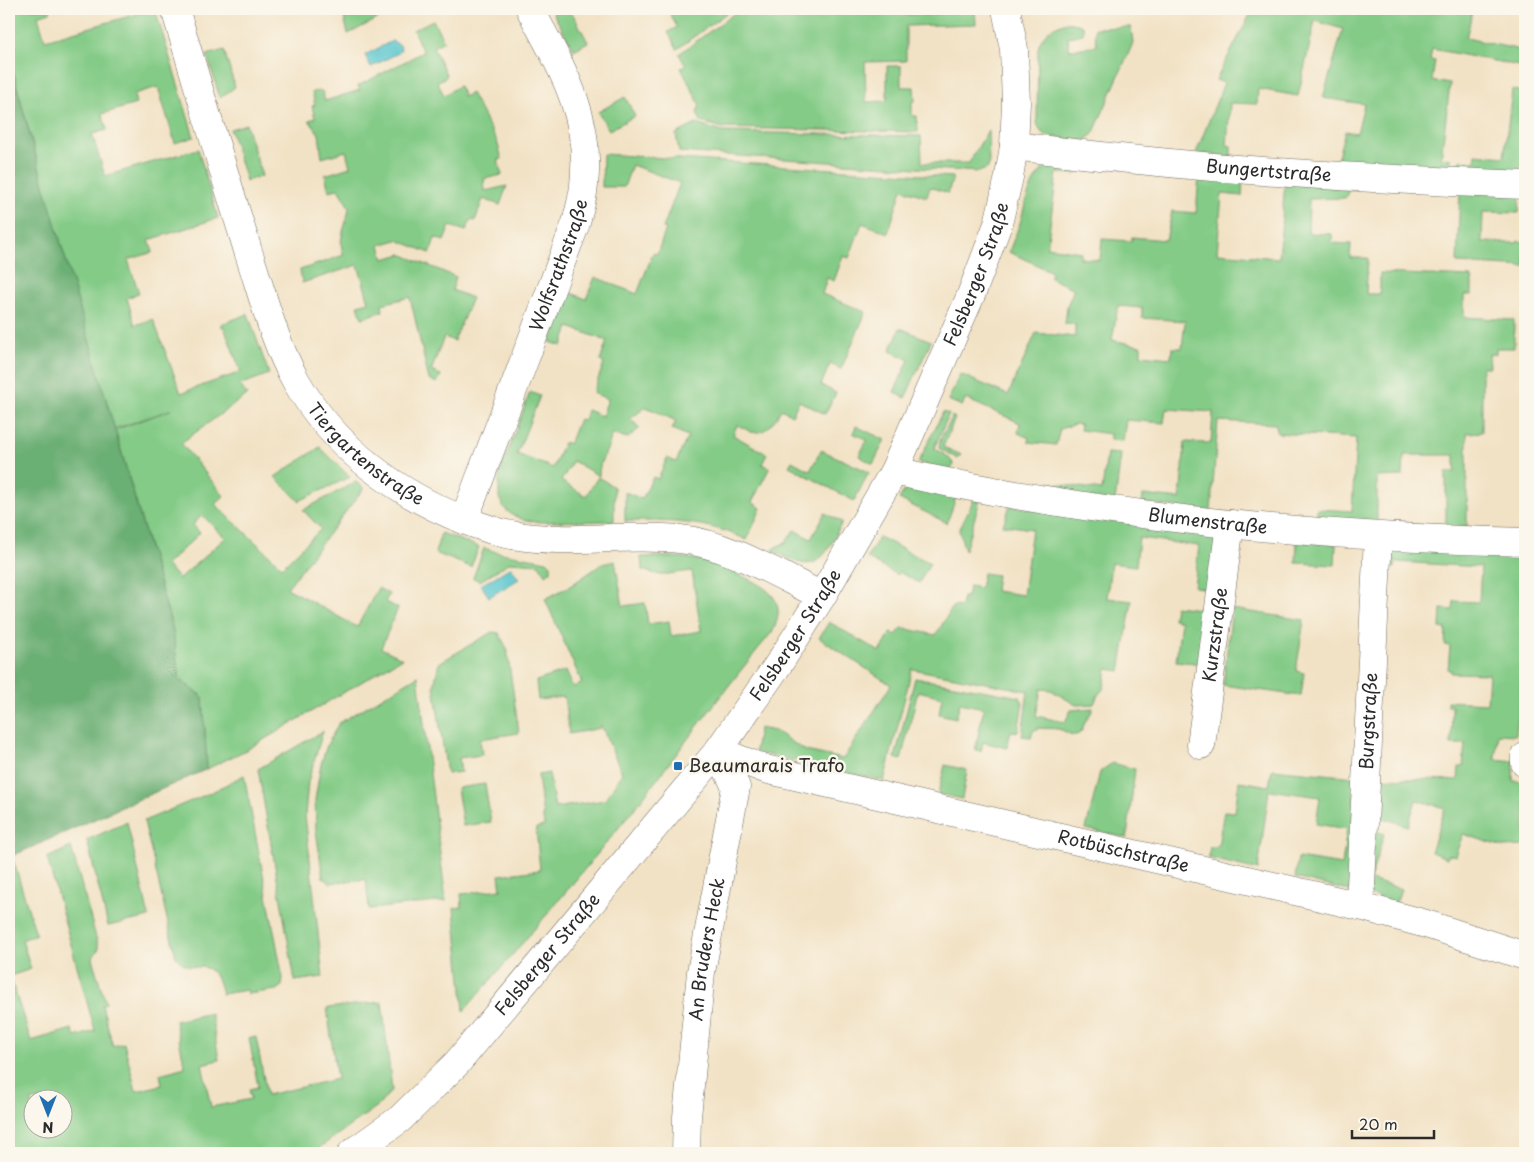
<svg xmlns="http://www.w3.org/2000/svg" width="1534" height="1162" font-family="'Playpen Sans',sans-serif">
<style>
.green{fill:#83cb86;stroke:#577b58;fill-rule:evenodd}
.forest{fill:#6aaf73;stroke:#4a6d4f}
.water{fill:#58c6ce;stroke:#42787c}
.lines{fill:none;stroke-linecap:round;stroke-linejoin:round}
.minor-casing{stroke:#716b61;stroke-width:29}
.minor{stroke:#fff;stroke-width:28}
.poi-dot{fill:#1f6fb2;stroke:#fbf7ec;stroke-width:2}
.labels{text-anchor:middle;stroke-width:5;stroke-linejoin:round;paint-order:stroke}
.street-label{font-size:18px;fill:#2b2b2b;stroke:#fbf7ec}
.poi-label{font-size:18px;fill:#2b2b2b;stroke:#fbf7ec;text-anchor:start}
</style>
<rect width="100%" height="100%" fill="#fbf7ec"/>
<filter id="ink" filterUnits="userSpaceOnUse"><feTurbulence type="fractalNoise" baseFrequency=".02" numOctaves="2"/><feDisplacementMap in="SourceGraphic" scale="10" xChannelSelector="R" yChannelSelector="G"/><feConvolveMatrix kernelMatrix="1 2 1 2 8 2 1 2 1" color-interpolation-filters="sRGB"/></filter>
<filter id="wash" filterUnits="userSpaceOnUse"><feTurbulence type="fractalNoise" baseFrequency=".0096" numOctaves="4" result="noise"/><feDisplacementMap in="SourceGraphic" scale="20" xChannelSelector="R" yChannelSelector="G"/><feGaussianBlur stdDeviation="1.12" result="paint"/><feColorMatrix in="noise" values="0 0 0 0 0 0 0 0 0 0 0 0 0 0 0 0 0 1.4 0 .05"/><feComposite in="paint" operator="in"/></filter>
<g filter="url(#wash)">
<rect width="100%" height="100%" fill="#f2e2c5"/>
<g class="green">
<path d="M9,9H51L50,12L38,16L45,40L155,9L194,137L175,143L158,87L134,94L136,104L102,114L107,130L92,134L105,176L198,149L218,218L149,240L153,252L128,260L139,293L127,298L135,325L153,319L181,393L241,372L224,327H222L221,324L248,314L269,374L240,385L247,395L181,443L224,496L215,504L282,567L321,529L303,510L356,482L364,488L287,588L357,627L378,588L389,594L385,602L398,608L381,648L402,658L248,749L207,769L203,697L179,679L173,630L115,430L173,409L114,429L46,193L9,57ZM202,515L225,538L179,579L166,565L200,533L193,525Z"/>
<polygon points="342,9 397,9 348,34"/>
<polygon points="561,9 570,9 588,42 574,50 553,13"/>
<polygon points="676,9 732,9 677,49 668,32 677,27 669,12"/>
<polygon points="740,9 905,9 905,15 951,13 951,9 975,9 976,24 906,26 906,61 865,62 866,102 887,101 887,66 901,66 901,87 914,87 915,101 912,102 912,116 917,116 918,132 724,128 701,122 697,112 700,105 681,68 686,66 679,54"/>
<polygon points="1253,9 1473,9 1466,38 1525,51 1525,67 1432,49 1430,60 1435,61 1432,81 1450,84 1441,158 1451,159 1450,170 1336,163 1345,131 1357,133 1364,104 1323,98 1343,29 1315,21 1298,96 1258,89 1257,104 1230,103 1227,145 1231,146 1231,157 1196,153 1224,83 1216,80"/>
<path d="M433,20L444,41L433,47L447,76L437,82L444,95L459,86L464,97L471,93L497,141L502,159L498,160L502,175L484,179L485,191L507,186L500,205L483,199L475,221L471,220L466,231L450,226L444,241L435,238L430,253L397,240L380,245L384,259L401,254L456,277L452,290L472,298L454,341L444,337L431,371L441,375L437,383L429,380L410,297L382,304L383,311L362,318L358,305L369,302L358,265L302,283L300,270L344,255C336,239 348,223 349,207L338,189L329,191L325,175L350,167L346,151L322,158L319,134L309,120L315,118L312,106L315,105L312,92L322,91L325,101L360,90L358,86L423,52L413,30Z"/>
<path d="M1067,22L1081,25L1083,27V34L1068,37L1069,50L1096,46L1095,28L1131,27L1133,43L1094,132L1090,137L1084,141L1046,136C1040,132 1038,128 1037,121L1038,48C1042,33 1053,26 1067,22Z"/>
<polygon points="224,50 235,87 220,98 207,55"/>
<polygon points="1512,90 1525,92 1525,140 1522,166 1513,173 1458,170 1460,160 1475,162 1476,154 1504,157"/>
<polygon points="625,97 635,116 609,130 598,112"/>
<polygon points="246,124 262,176 246,181 230,129"/>
<polygon points="696,124 723,132 921,136 922,163 969,163 988,130 989,165 987,169 978,172 679,152 676,134"/>
<path d="M603,154L953,177L948,193L930,187L927,197L902,189L888,233L862,223L849,258L843,256L834,281L827,278L822,294L866,312L841,369L830,364L821,385L836,393L825,414L799,401L792,415L781,409C776,420 765,436 751,432C747,430 742,427 737,425L733,435L767,454L762,464L770,467L752,502L761,508L747,540C705,520 670,521 625,521V492L642,499L653,477L658,479L667,458L676,462L688,436L672,429L676,421L646,407L630,419L640,428L628,438L611,434C611,450 598,459 599,476L573,461L561,481L586,496L598,477L614,487V521L538,522L524,520L512,515L504,508L499,498V475L530,392L540,396L517,454L553,468L564,442L569,444L579,419L584,420L587,410L602,416L608,399L593,393L604,363L600,361L607,341L569,327L562,346L550,342L569,292L586,299L595,277L637,294L653,253L657,254L666,229L663,228L680,183L632,165L624,187H602Z"/>
<path d="M1055,162L1079,164L1076,174L1057,173L1047,247L1081,252L1080,258L1100,260L1102,239L1131,241L1132,237L1166,240L1172,211L1196,213L1199,176L1243,178L1242,196L1222,194L1217,253L1279,258L1285,181L1348,189V195L1345,198L1309,199L1308,233L1332,234V243L1351,244L1350,258H1368L1366,294H1380V273L1472,277V295H1464V317L1514,320V348H1496V354H1489L1490,367H1482V432L1467,433V526H1446V472H1455V455H1404L1403,476L1377,477V522L1317,518V509L1352,511L1356,438L1277,433L1276,424L1218,421L1211,511L1142,503L1143,495L1180,499L1185,442L1211,443L1213,412L1166,409L1164,423L1126,420L1123,441L1110,440V434L1080,430L1081,425L1075,424L1060,429L1056,445L1028,442L1029,438L1018,433L1020,423L966,399L962,406L948,400L960,374L1008,395L1036,333L1075,337V324H1065L1067,306L1074,289L1050,278L1052,272L1009,252C1012,243 1016,234 1019,226C1026,204 1030,171 1055,162ZM1118,306L1142,308V318L1185,321L1182,348H1172L1171,358L1141,355V346L1112,340Z"/>
<polygon points="1460,191 1520,195 1519,213 1483,212 1482,242 1517,243 1518,241 1525,242 1525,267 1457,263"/>
<polygon points="900,328 931,341 905,398 894,392 909,360 890,351"/>
<path d="M943,412L949,414L935,446L936,450C944,454 949,456 954,465L950,470L918,463Z"/>
<path d="M952,416L955,418L943,447L962,455L958,459L939,448C939,435 949,428 952,416Z"/>
<polygon points="856,426 885,440 873,464 859,456 867,440 853,433"/>
<polygon points="320,447 350,477 299,501 275,477"/>
<polygon points="821,450 869,472 854,501 789,466 792,461 810,471"/>
<polygon points="1107,453 1121,454 1115,502 1049,492 1050,483 1102,490"/>
<polygon points="908,484 957,495 947,523 899,499"/>
<polygon points="974,499 980,500 965,551 959,530"/>
<path d="M1010,506L1218,535L1211,589L1194,587L1199,546L1139,538L1136,566L1111,563L1107,598L1132,601L1120,671L1107,669L1104,688L1098,695L1094,704L1076,705L1051,690L1041,689L1036,716L1065,722L1071,710L1093,708C1092,713 1088,717 1085,722C1083,727 1082,736 1073,735C1068,734 1064,730 1058,729C1052,728 1045,729 1039,728L1033,731L1031,737L1022,736L1028,691L912,669L884,781L755,752L759,728L775,731L806,751L843,759L891,685L819,638L829,622L880,652L891,633L896,635L902,628L936,635L953,606L961,607L963,597H967L969,586L980,588L983,573L997,575L995,591L1023,595L1032,529L1003,525Z"/>
<path d="M825,513L842,522C834,537 824,569 801,563C792,561 782,555 773,551L774,548L786,542L794,530L811,539Z"/>
<polygon points="441,533 479,547 471,567 435,553"/>
<polygon points="879,537 930,563 919,583 899,572 897,575 867,558"/>
<polygon points="1297,541 1336,544 1335,565 1296,563"/>
<path d="M1385,546L1525,549C1524,611 1524,675 1516,735L1498,734L1495,759L1514,761L1513,781L1525,782V846L1503,847L1463,834L1455,856L1449,854L1447,858L1431,852L1445,808L1416,800L1408,826L1377,816L1373,830L1384,834L1370,880L1401,889L1396,903L1368,894L1374,778L1458,780L1459,767H1463L1465,744H1451L1452,706H1447V701L1487,703L1489,674L1451,673V670H1448L1450,646L1445,645L1446,629L1440,628L1441,609L1453,610L1454,601L1479,602L1481,567L1396,562L1395,568L1383,567Z"/>
<polygon points="484,548 496,552 547,561 551,565 551,571 546,575 539,564 510,562 480,581 473,578"/>
<path d="M641,557C659,557 677,556 695,559C709,561 723,567 735,573C762,585 790,596 773,631C726,687 683,746 638,804C582,874 523,943 464,1011L454,908L462,907L461,894L501,889L499,875L540,870L536,828L544,826L538,775L549,773L555,808L605,800L622,773L601,725V728L569,734L564,697L538,700L536,681L566,671L573,687L582,683L545,599L570,586L602,564L615,561L623,606L645,603L648,624L669,621L671,636L701,631L692,571L660,575L642,570Z"/>
<polygon points="1175,606 1209,610 1202,664 1176,661 1181,621 1173,619"/>
<polygon points="1232,609 1304,620 1296,671 1304,673 1301,696 1223,685"/>
<polygon points="492,632 499,633 507,649 519,733 480,739 482,755 459,758 461,772 447,774 434,686 439,663"/>
<polygon points="418,676 446,901 369,909 366,879 330,883 323,878 316,830 315,800 321,764 327,745 339,723"/>
<polygon points="915,678 1020,697 1023,703 1018,732 1011,731 1007,748 983,742 981,751 975,750 984,708 960,703 956,718 939,714 942,697 918,691 901,760 895,758"/>
<polygon points="323,731 308,782 305,815 323,977 295,981 258,769"/>
<polygon points="1112,763 1135,769 1127,838 1086,829 1100,772"/>
<polygon points="945,765 967,770 962,799 938,794"/>
<polygon points="1272,769 1355,777 1349,891 1295,878 1298,858 1342,865 1347,829 1316,824 1320,797 1269,790 1258,870 1208,858 1210,847 1218,846 1224,811 1235,812 1239,781 1269,786"/>
<path d="M244,775L283,978L282,986L276,990L248,994L247,990L222,994C220,987 218,977 212,972C202,961 190,974 176,957L144,821L212,792Z"/>
<polygon points="485,784 491,822 463,826 457,788"/>
<polygon points="127,822 149,917 108,926 87,840"/>
<path d="M71,847L99,948L92,959L106,1003L102,1005L113,1046L124,1043L136,1091L162,1085L160,1074L185,1067L175,1021L211,1013L219,1060L202,1064L211,1107L251,1099L249,1089L258,1087L249,1038L256,1037L267,1095L337,1079L327,1008L382,1002L392,1090L379,1105L312,1153H9V860L12,856L36,934L22,940L31,969L10,976L31,1041L72,1029L75,1037L95,1031L47,858ZM32,1100H62V1130H32Z"/>
</g>
<polygon class="forest" points="9,56 31,140 173,630 179,679 203,697 207,769 12,856 9,860"/>
<g class="water">
<polygon points="392,41 400,45 401,49 398,53 371,67 365,55"/>
<polygon points="511,567 519,579 489,597 481,585"/>
</g>
</g>
<g filter="url(#ink)">
<g class="lines">
<g class="minor-casing">
<g id="minor">
<path id="s1" d="M175,9C199,90 223,170 248,251C262,293 274,342 296,381C334,448 398,495 469,522C484,527 497,533 512,535C568,545 624,533 680,539C729,544 778,575 822,596"/>
<path id="s2" d="M1014,146C1088,155 1162,163 1237,169C1333,177 1429,181 1525,185"/>
<path id="s3" d="M894,471C1101,517 1313,537 1525,542"/>
<path id="s4" d="M464,520L576,223C579,211 583,198 584,185C592,116 561,67 530,9"/>
<path id="s5" d="M1201,745L1230,524"/>
<path id="s6" d="M718,751L765,769L1360,906L1426,924L1525,956"/>
<polyline points="1525,757 1525,763"/>
<path id="s7" d="M1360,906L1378,537"/>
<path id="s8" d="M352,1153L400,1119L457,1063L718,751L780,662L822,596L894,471L971,295L998,224L1009,177L1014,146L1016,103L1014,49L1006,9"/>
<path id="s9" d="M686,1153L687,1117L701,972L736,787L718,751"/>
</g>
</g>
<use href="#minor" class="minor"/>
</g>
</g>
<rect class="poi-dot" x="673" y="761" width="10" height="10" rx="2.5"/>
<g class="labels">
<g class="street-label">
<text dy="6" stroke="none"><textPath href="#s2" startOffset="256">Bungertstraße</textPath></text>
<text dy="6" stroke="none"><textPath href="#s4" startOffset="272">Wolfsrathstraße</textPath></text>
<text dy="6" stroke="none"><textPath href="#s8" startOffset="1090">Felsberger Straße</textPath></text>
<text dy="6" stroke="none"><textPath href="#s1" startOffset="494">Tiergartenstraße</textPath></text>
<text dy="6" stroke="none"><textPath href="#s3" startOffset="318">Blumenstraße</textPath></text>
<text dy="6" stroke="none"><textPath href="#s8" startOffset="685">Felsberger Straße</textPath></text>
<text dy="6" stroke="none"><textPath href="#s5" startOffset="111">Kurzstraße</textPath></text>
<text dy="6" stroke="none"><textPath href="#s7" startOffset="185">Burgstraße</textPath></text>
<text dy="6" stroke="none"><textPath href="#s6" startOffset="418">Rotbüschstraße</textPath></text>
<text dy="6" stroke="none"><textPath href="#s9" startOffset="205">An Bruders Heck</textPath></text>
<text dy="6" stroke="none"><textPath href="#s8" startOffset="280">Felsberger Straße</textPath></text>
</g>
<g class="poi-label">
<text x="688" y="772">Beaumarais Trafo</text>
</g>
</g>
<rect width="1534" height="1162" fill="none" stroke="#fbf7ec" stroke-width="30"/>
<g transform="translate(48 1114) rotate(180)"><circle r="24" fill="#fbf7ec" stroke="#a8a59f"/>
<path d="M0-4L9 19L0 12L-9 19Z" fill="#1f6fb2"/>
<text y="-8" font-size="14" font-weight="bold" text-anchor="middle" fill="#2b2b2b">N</text>
</g>
<path d="M1352 1130v8h82v-8" fill="none" stroke="#2b2b2b" stroke-width="2.5"/>
<text x="1359" y="1130" font-size="15" fill="#2b2b2b" stroke="#fbf7ec" stroke-width="4" paint-order="stroke">20 m</text>
</svg>
